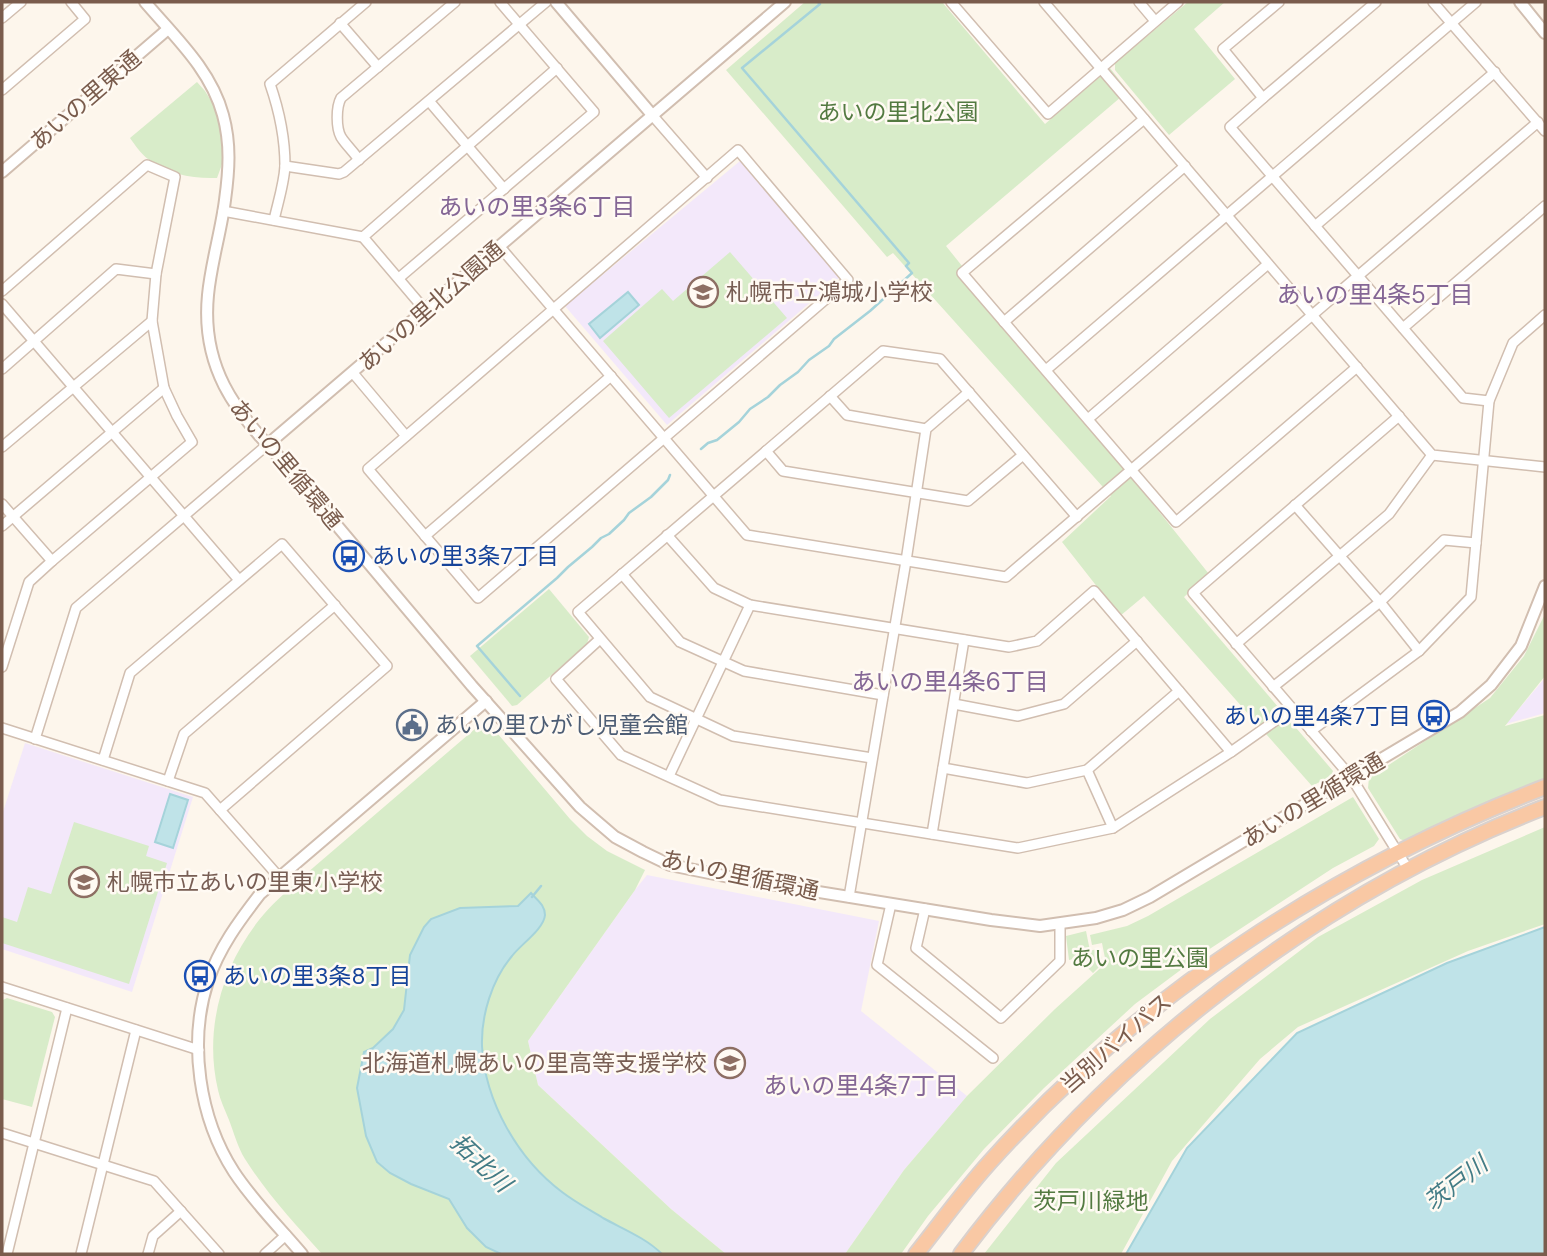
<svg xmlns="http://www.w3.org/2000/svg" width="1547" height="1256" font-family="'DM Sans','Noto Sans JP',sans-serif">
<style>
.education{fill:#f3e8fa}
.green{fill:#d8ecc9}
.water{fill:#bfe3e8;stroke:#a5d3da;stroke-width:2}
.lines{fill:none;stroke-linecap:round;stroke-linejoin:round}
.stream{stroke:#a5d3da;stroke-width:2.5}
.minor-casing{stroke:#d1beb0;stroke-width:12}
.tertiary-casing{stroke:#d1beb0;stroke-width:14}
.trunk-casing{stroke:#dad1cd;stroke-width:18}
.minor{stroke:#fff;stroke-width:9}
.tertiary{stroke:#fff;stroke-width:10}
.trunk{stroke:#f9c8a4;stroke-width:14}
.labels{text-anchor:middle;stroke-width:5;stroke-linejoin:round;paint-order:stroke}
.street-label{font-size:23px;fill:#7a5c4d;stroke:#fffaf3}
.park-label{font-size:23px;fill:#537a41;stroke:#fffaf3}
.education-label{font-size:23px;fill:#785e54;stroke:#fffaf3;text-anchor:start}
.transit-label{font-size:23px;fill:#164399;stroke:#fffaf3;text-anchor:start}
.service-label{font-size:23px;fill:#4e5e75;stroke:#fffaf3;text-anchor:start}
.neighbourhood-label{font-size:24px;fill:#846695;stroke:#fffaf3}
.water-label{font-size:24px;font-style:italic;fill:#437c86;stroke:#fffaf3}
</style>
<rect width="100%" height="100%" fill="#fdf6ec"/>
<g class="education">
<polygon points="740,161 840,277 667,425 565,306"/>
<polygon points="1545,678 1545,713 1506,724"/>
<polygon points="25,743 193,797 132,992 2,949 2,815"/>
<polygon points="647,875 879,921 861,1011 967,1096 904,1170 845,1254 726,1254 671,1209 538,1085 528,1041 635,890"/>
</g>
<g class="green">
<polygon points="805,2 942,2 1045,124 1110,68 1128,91 946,246 1209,574 1184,597 1333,771 1331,776 1312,786 1144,596 1120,616 1062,542 1111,496 893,253 887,257 726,70"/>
<polygon points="1188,2 1225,2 1194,29 1235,79 1169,135 1115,70 1115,63"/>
<path d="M197,82L205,91L216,109L222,135L224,159L217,178C192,179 168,174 148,159C141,154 135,145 130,138Z"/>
<polygon points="730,252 787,318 669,418 603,341 662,289 673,301"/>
<polygon points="549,589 589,637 587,644 517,705 512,706 470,656"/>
<polygon points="1545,614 1545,676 1505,726 1545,715 1545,781 1508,793 1405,841 1400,839 1368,788 1369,778 1490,698 1524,656"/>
<path d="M492,727L570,819L587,836L607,851L645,870L635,890L528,1041L538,1085L671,1209L726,1254H322C295,1224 267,1194 245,1159C238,1148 234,1133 229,1120C225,1110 220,1100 218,1090C204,1031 221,968 259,920C271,905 286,892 300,879L476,728Z"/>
<polygon points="1353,797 1379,839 1374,846 1333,868 1202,954 1135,1004 1044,1088 984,1149 928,1216 901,1254 845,1254 904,1170 967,1096 1055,1009 1106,963 1102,943 1092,945 1090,935 1127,926 1148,916"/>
<polygon points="74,822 149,846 146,856 167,863 129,984 2,943 2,917 17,922 28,887 51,894"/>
<polygon points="1545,827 1545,924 1468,951 1298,1027 1260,1059 1172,1161 1121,1254 984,1254 1056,1163 1210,1019 1318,937 1422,880"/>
<polygon points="1086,931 1090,951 1099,948 1103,963 1093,973 1078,958 1069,960 1066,936"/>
<polygon points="7,998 52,1012 55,1017 32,1107 2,1099 2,1003 3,1000"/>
</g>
<g class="water">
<polygon points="628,292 639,305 600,338 589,324"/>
<polygon points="170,794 188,800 173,848 155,842"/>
<path d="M531,893C537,900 545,905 545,915C544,929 520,945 512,956C492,980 481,1015 482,1046C485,1102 518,1159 562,1192C575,1202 590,1210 603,1218C623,1229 646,1238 662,1254H501L486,1247L467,1228L449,1199L411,1184L390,1173L377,1162L366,1136L357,1088L364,1052L373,1048L393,1029L404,1010L410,955L424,927L431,919L460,908L518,906Z"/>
<polygon points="1545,927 1545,1254 1126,1254 1187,1148 1297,1033 1447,963"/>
</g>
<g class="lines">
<g class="stream">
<polyline points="701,449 708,443 717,440 739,422 750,409 768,397 780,385 798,372 809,360 829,346 834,339 870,311 912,273 906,266 909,263 742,68 820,4 818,2"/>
<polyline points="520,696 477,646 557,578 568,567 592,547 601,538 609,534 624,520 629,513 651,497 668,480 670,475"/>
<polyline points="532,897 541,886"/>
</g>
<g class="minor-casing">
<g id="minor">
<polyline points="951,2 1048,114 1178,2"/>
<polyline points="1044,2 1432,455 1545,467"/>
<polyline points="1139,2 1155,21"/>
<polyline points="1279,2 1223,49 1263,98 1230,127 1463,398 1489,401"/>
<polyline points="1433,2 1545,131"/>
<polyline points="2,18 21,2"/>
<polyline points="340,23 378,67"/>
<polyline points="2,90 85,19 71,2"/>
<polyline points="1263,98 1376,2"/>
<polyline points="429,101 504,189"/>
<polyline points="653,116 707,178"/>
<polyline points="1144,119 962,273 1176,522 1357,367"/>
<polygon points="738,150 848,280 478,598 368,469"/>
<path d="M359,160C354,152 346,145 341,137C336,128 336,107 341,98L455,2"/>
<polyline points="285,166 339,174 344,172 546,2"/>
<polyline points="223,211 363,237 557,68"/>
<path d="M274,220C278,202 284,184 285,166C285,138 279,110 270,84L366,2"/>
<polyline points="1315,226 1495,72"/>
<polyline points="363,237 425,310"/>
<polyline points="500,247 747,535 1006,577 1538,122"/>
<polyline points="399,278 594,112 500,2"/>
<polyline points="2,291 147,165 175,177 156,274 152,321 164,388 177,416 192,442 52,561"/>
<polyline points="2,304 239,580"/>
<polyline points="1004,322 1185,166"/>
<polyline points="1403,328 1545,206"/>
<polyline points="2,369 116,269 156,274"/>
<polyline points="1046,370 1476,2"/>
<polyline points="353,373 406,436"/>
<polyline points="830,396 847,415 926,429"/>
<polyline points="1399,416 1193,593 1351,777 1408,869"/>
<polyline points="1088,419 1268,264"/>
<polyline points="2,447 152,321"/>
<polyline points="766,451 783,471 968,501 1023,455"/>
<polyline points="2,504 52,561 29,582 2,667"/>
<polyline points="1295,505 1380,602 1419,651"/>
<polyline points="2,526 164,388"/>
<polyline points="667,535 714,588 750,605 1009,647 1037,641 1094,591 1231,752"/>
<polyline points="425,536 611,376"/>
<polyline points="622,574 680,642 744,671 883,695"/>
<polyline points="600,639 556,679 621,755 720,800 1018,848 1113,828 1231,752 1292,709"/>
<polyline points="1236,644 1389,514 1432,455"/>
<polyline points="1273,687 1380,602 1444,540 1476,543"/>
<polyline points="954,704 1018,716 1064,704 1137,641"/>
<polyline points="2,728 205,793 279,877"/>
<polyline points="1311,731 1419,651 1471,597 1489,401 1513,343 1545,315"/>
<polyline points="35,739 76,608 267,445"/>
<polyline points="872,758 733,736 650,697 578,612 883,351 940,359 1077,517"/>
<polyline points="103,760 130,673 282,544 387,666 220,810"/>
<polyline points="943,768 1027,783 1087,770 1179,691"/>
<polyline points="1087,770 1113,828"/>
<polyline points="669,776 750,605"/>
<polyline points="168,781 184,734 335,605"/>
<polyline points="932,834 964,640"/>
<polyline points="849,897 906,561 926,429 969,392"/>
<polyline points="891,904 877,965 993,1058"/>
<polyline points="925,909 916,948 1001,1018 1060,961 1060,924"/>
<polyline points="2,987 199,1050"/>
<polyline points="2,1133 154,1181 219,1254"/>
<polyline points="7,1254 67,1008"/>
<polyline points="81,1254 136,1030"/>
<polyline points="148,1254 153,1236 181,1211"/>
<polyline points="265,1254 286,1235"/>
</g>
</g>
<g class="tertiary-casing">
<g id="tertiary">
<path d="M145,2C175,37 211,70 223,115C231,144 229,171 225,200C221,232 211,263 208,295C201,366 234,411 281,459L472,686L580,807L615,837L643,852L670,865L739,879L991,920L1040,926L1096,918L1123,910L1150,897L1460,712L1491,685L1521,646L1545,586"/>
<polyline points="556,2 653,116"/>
<polyline points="1520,2 1545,33"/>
<polyline points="2,172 168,29"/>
<polyline points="267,445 785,2"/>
<path d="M302,1254C279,1227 253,1201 234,1172C199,1118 188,1042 208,981C219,948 239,921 260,894L486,701"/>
</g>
</g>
<g class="trunk-casing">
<g id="trunk">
<path d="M916,1254C940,1224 963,1192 989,1163C1140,995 1335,868 1545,787"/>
<path d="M961,1254C1108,1058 1316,895 1545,807"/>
</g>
</g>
<use href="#minor" class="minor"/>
<use href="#tertiary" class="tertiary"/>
<use href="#trunk" class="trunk"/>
</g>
<defs>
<g id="school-ring" transform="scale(1.575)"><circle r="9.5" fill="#fffaf3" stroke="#8d6e63" stroke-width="1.5"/><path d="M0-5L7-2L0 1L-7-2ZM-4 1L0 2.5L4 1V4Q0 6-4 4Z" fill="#8d6e63"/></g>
<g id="bus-ring" transform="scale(1.575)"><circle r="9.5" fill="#fffaf3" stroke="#1a4fb4" stroke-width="1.5"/><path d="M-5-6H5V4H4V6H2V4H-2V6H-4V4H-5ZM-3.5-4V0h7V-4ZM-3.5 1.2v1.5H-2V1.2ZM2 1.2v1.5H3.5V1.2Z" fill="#1a4fb4"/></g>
<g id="civic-ring" transform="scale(1.575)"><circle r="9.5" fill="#fffaf3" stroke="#5c6f8a" stroke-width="1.5"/><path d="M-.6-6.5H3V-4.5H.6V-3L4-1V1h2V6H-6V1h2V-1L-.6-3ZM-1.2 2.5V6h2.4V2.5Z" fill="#5c6f8a"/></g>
</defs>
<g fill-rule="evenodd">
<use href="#school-ring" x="703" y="292"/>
<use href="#bus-ring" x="349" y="556"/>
<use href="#bus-ring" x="1434" y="716"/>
<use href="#civic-ring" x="412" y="725"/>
<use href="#school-ring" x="84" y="882"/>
<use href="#bus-ring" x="200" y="976"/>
<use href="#school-ring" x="730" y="1063"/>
</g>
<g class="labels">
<g class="street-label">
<text transform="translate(85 100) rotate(-41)" y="8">あいの里東通</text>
<text transform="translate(431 306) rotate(-41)" y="8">あいの里北公園通</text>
<text transform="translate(286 464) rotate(50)" y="8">あいの里循環通</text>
<text transform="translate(1313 800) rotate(-31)" y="8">あいの里循環通</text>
<text transform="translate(740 875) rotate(12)" y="8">あいの里循環通</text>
<text transform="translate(1116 1043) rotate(-41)" y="8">当別バイパス</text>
</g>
<g class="park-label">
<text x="898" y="120">あいの里北公園</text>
<text x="1140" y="966">あいの里公園</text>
<text x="1091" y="1209">茨戸川緑地</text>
</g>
<g class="education-label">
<text x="726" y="300">札幌市立鴻城小学校</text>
<text x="107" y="890">札幌市立あいの里東小学校</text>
<text x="707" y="1071" text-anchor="end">北海道札幌あいの里高等支援学校</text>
</g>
<g class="transit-label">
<text x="372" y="564">あいの里3条7丁目</text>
<text x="1411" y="724" text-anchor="end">あいの里4条7丁目</text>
<text x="223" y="984">あいの里3条8丁目</text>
</g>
<g class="service-label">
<text x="435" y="733">あいの里ひがし児童会館</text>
</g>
<g class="neighbourhood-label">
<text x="537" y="215">あいの里3条6丁目</text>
<text x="1375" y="303">あいの里4条5丁目</text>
<text x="950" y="690">あいの里4条6丁目</text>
<text x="861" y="1094">あいの里4条7丁目</text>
</g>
<g class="water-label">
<text transform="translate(481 1163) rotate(43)" y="8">拓北川</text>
<text transform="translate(1456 1183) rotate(-38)" y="8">茨戸川</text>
</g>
</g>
<rect width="1547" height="1256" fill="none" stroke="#7a5c4d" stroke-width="7"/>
</svg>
